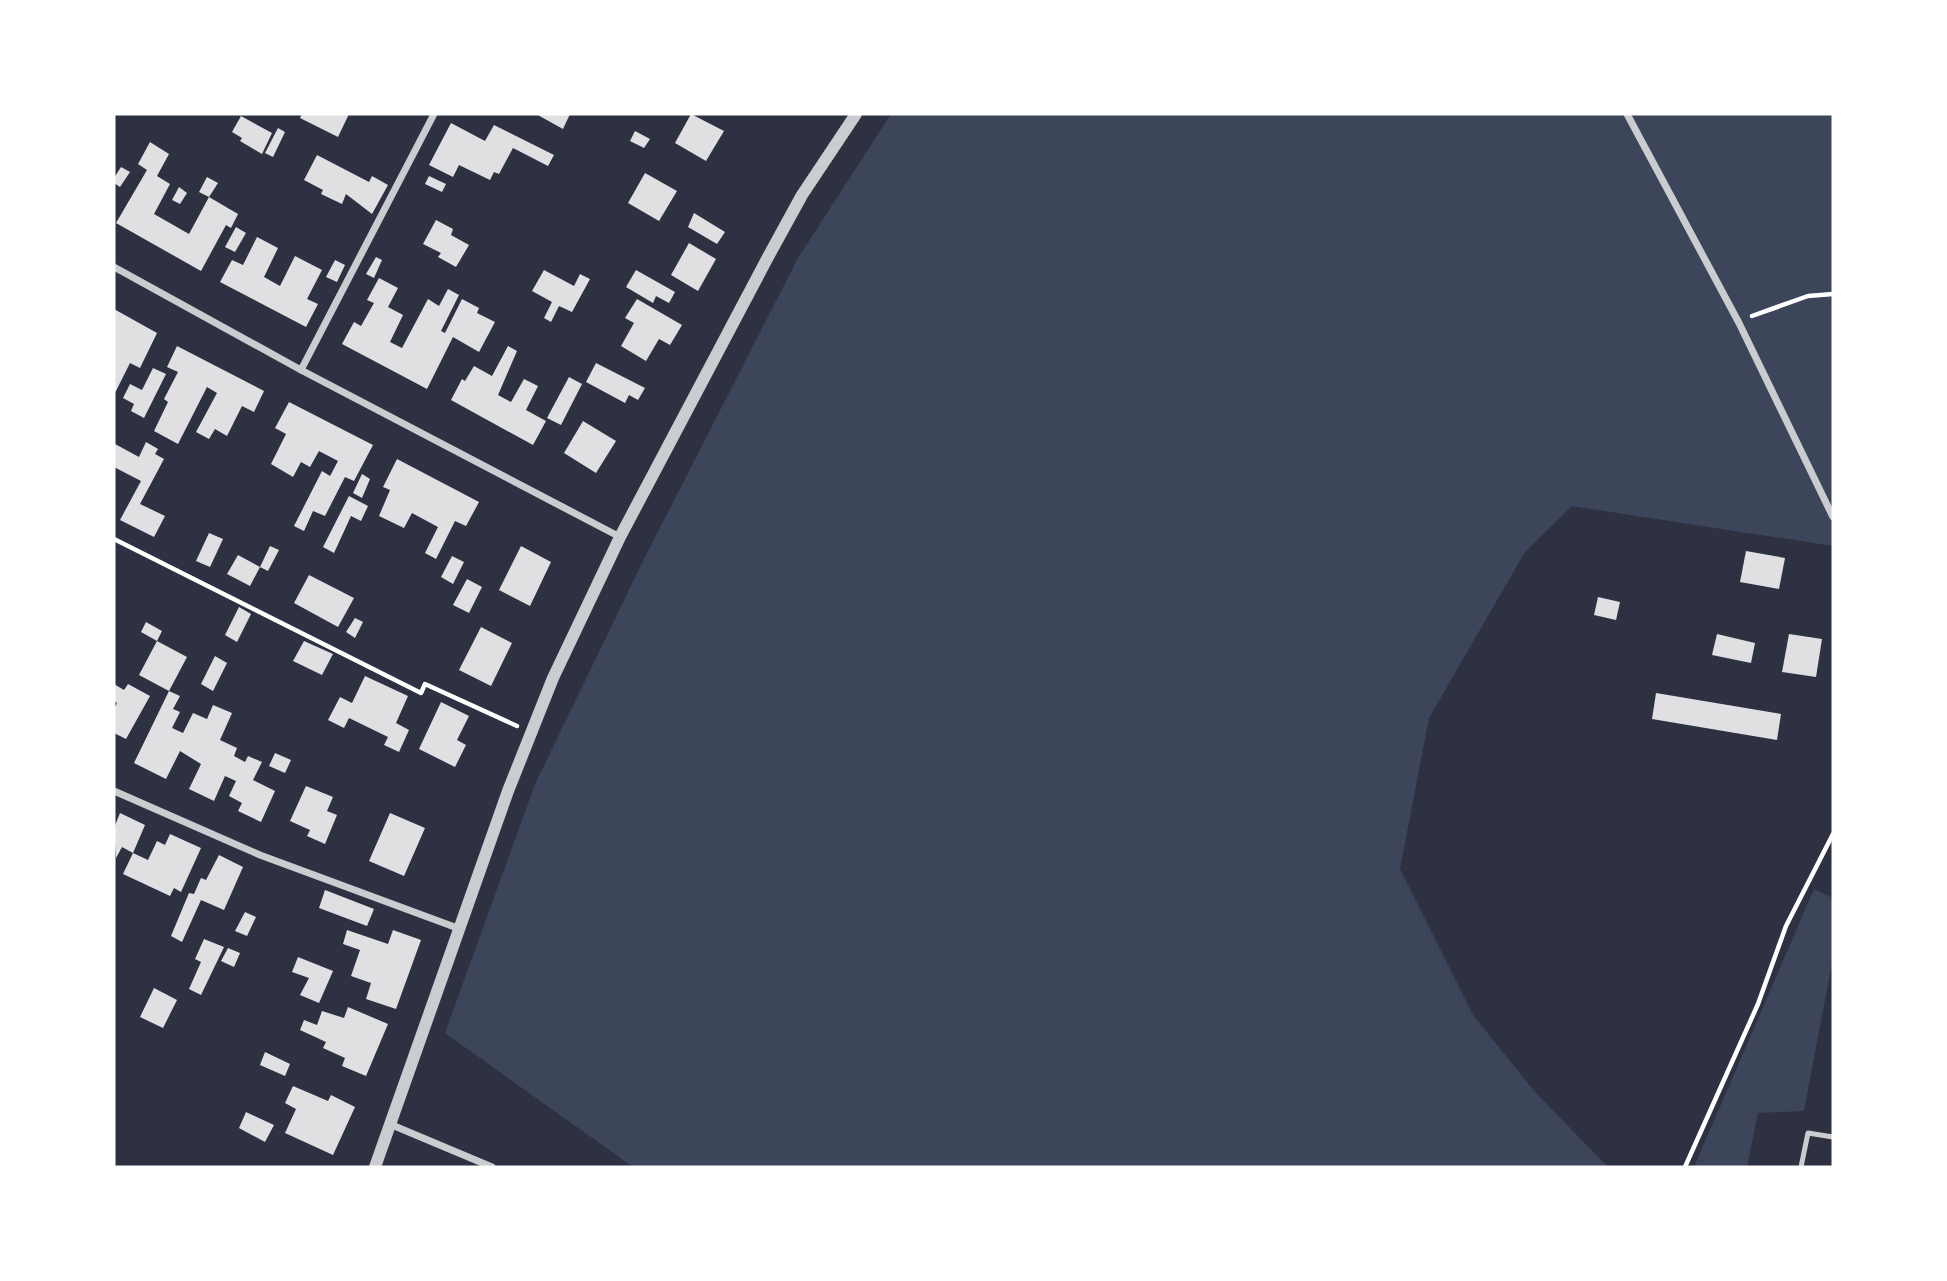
<svg xmlns="http://www.w3.org/2000/svg" width="1947" height="1281" font-family="'Noto Serif',serif">
<style>
.green{fill:#3c4559}
.building{fill:#e0e0e3}
.lines{fill:none;stroke-linecap:round;stroke-linejoin:round}
.path{stroke:#fff;stroke-width:4.5}
.service{stroke:#caccd0;stroke-width:5}
.minor{stroke:#caccd0;stroke-width:7}
.tertiary{stroke:#caccd0;stroke-width:12}
</style>
<rect width="100%" height="100%" fill="#2d3142"/>
<g class="green">
<polygon points="891,114 1833,114 1833,546 1572,506 1525,552 1429,718 1400,869 1473,1015 1535,1092 1608,1167 633,1167 445,1033 535,784 644,559 798,258"/>
<polygon points="1814,889 1833,898 1833,958 1804,1111 1758,1113 1747,1167 1694,1167"/>
</g>
<g class="building">
<polygon points="302,114 349,114 338,137 300,118"/>
<polygon points="536,114 570,114 563,129"/>
<polygon points="691,114 724,131 706,161 675,143"/>
<polygon points="241,116 272,133 262,154 240,141 242,138 232,132"/>
<polygon points="451,123 485,141 494,125 554,155 548,166 513,148 499,174 494,172 490,180 459,165 453,177 429,165"/>
<polygon points="278,128 285,132 273,157 265,153"/>
<polygon points="635,131 650,139 644,148 630,141"/>
<polygon points="150,142 169,154 157,176 170,184 154,214 189,234 209,197 238,214 231,228 226,225 201,271 116,223 147,170 138,164"/>
<polygon points="317,155 369,182 372,176 388,185 372,214 346,194 342,204 321,194 323,190 304,180"/>
<polygon points="121,167 130,172 120,187 114,183 114,178"/>
<polygon points="645,173 677,191 659,221 628,203"/>
<polygon points="429,176 446,184 442,192 425,184"/>
<polygon points="207,177 218,183 209,197 199,192"/>
<polygon points="179,187 187,193 180,204 172,200"/>
<polygon points="694,213 725,232 717,244 688,227"/>
<polygon points="436,220 453,229 451,235 469,245 456,267 438,257 441,253 423,244"/>
<polygon points="236,227 246,233 235,252 225,247"/>
<polygon points="257,237 278,248 264,277 280,286 295,256 322,270 307,299 318,304 306,327 220,282 232,260 243,265"/>
<polygon points="689,243 716,259 698,291 671,275"/>
<polygon points="376,257 382,260 374,278 366,274"/>
<polygon points="335,260 345,265 337,282 326,277"/>
<polygon points="544,270 574,286 580,274 590,279 572,312 559,306 551,322 544,318 552,302 532,291"/>
<polygon points="636,270 675,292 669,303 656,296 653,303 626,287"/>
<polygon points="379,278 398,288 388,307 403,315 390,342 402,348 428,299 439,306 448,289 459,295 441,331 445,333 462,299 479,308 477,313 495,322 479,352 453,337 427,389 342,344 354,322 361,326 374,303 367,300"/>
<polygon points="637,299 682,325 670,345 659,339 646,361 621,346 634,323 625,318"/>
<polygon points="114,309 157,333 140,368 130,363 114,395"/>
<polygon points="177,346 264,391 254,412 242,406 227,436 215,429 209,439 196,432 217,393 207,387 178,444 154,431 168,402 164,399 178,372 167,367"/>
<polygon points="508,346 517,351 498,395 511,402 524,379 538,386 526,410 546,421 533,445 451,400 462,379 465,381 474,366 492,376"/>
<polygon points="596,363 645,388 638,400 629,395 625,403 586,382"/>
<polygon points="153,368 166,374 144,418 131,411 134,404 123,398 130,384 142,390"/>
<polygon points="569,377 582,384 561,425 547,418"/>
<polygon points="289,402 373,445 354,481 345,477 325,516 313,511 304,531 294,526 322,471 330,476 338,461 319,451 310,467 301,462 293,477 271,464 286,434 275,428"/>
<polygon points="583,421 616,441 596,473 564,453"/>
<polygon points="146,442 158,449 155,454 164,459 140,504 165,516 154,537 120,520 141,481 114,467 115,444 139,457"/>
<polygon points="397,459 479,502 466,526 455,521 436,559 425,553 438,527 412,513 404,528 379,516 390,490 383,487"/>
<polygon points="362,474 370,479 362,498 353,493"/>
<polygon points="349,496 368,506 361,521 351,516 334,553 323,547"/>
<polygon points="209,533 223,539 210,567 196,561"/>
<polygon points="270,546 279,550 268,571 260,567"/>
<polygon points="521,546 551,562 530,606 499,590"/>
<polygon points="1746,551 1785,558 1779,589 1740,582"/>
<polygon points="238,555 260,567 250,586 227,574"/>
<polygon points="452,556 464,562 453,584 441,577"/>
<polygon points="309,575 354,598 338,627 294,603"/>
<polygon points="467,579 482,587 469,613 453,605"/>
<polygon points="1598,597 1620,602 1616,620 1594,615"/>
<polygon points="239,607 251,614 237,642 225,635"/>
<polygon points="355,618 363,622 355,638 346,632"/>
<polygon points="146,622 162,631 157,641 141,632"/>
<polygon points="481,627 512,643 491,686 459,670"/>
<polygon points="1717,634 1755,643 1751,663 1712,655"/>
<polygon points="1789,634 1822,639 1816,677 1782,672"/>
<polygon points="157,641 187,657 169,691 180,696 173,709 180,712 172,728 183,733 193,713 207,719 213,705 232,713 220,740 237,748 234,756 245,762 248,756 262,762 253,780 275,791 261,822 238,811 242,803 229,796 236,781 225,776 214,801 189,789 201,764 180,751 166,779 134,763 169,691 139,675"/>
<polygon points="304,641 333,654 322,675 293,661"/>
<polygon points="215,656 227,663 213,691 201,684"/>
<polygon points="365,676 408,696 396,723 409,730 399,752 384,745 388,737 349,718 344,728 328,720 340,697 352,703"/>
<polygon points="114,684 124,690 128,684 150,696 126,739 114,733 114,709 117,703 114,701"/>
<polygon points="1656,693 1781,714 1777,740 1652,719"/>
<polygon points="441,702 469,716 457,740 466,745 455,767 419,749"/>
<polygon points="275,753 291,760 285,773 269,766"/>
<polygon points="306,786 333,797 327,811 337,815 325,844 307,836 310,830 290,821"/>
<polygon points="120,813 145,825 133,853 122,847 116,858 114,828"/>
<polygon points="390,813 425,828 404,876 369,861"/>
<polygon points="170,834 201,848 181,892 174,888 170,896 123,874 133,853 148,860 157,841 165,845"/>
<polygon points="219,855 243,867 224,910 201,900 182,942 171,936 189,893 194,894 201,878 206,880"/>
<polygon points="325,890 374,909 367,926 319,908"/>
<polygon points="245,912 256,917 247,936 235,931"/>
<polygon points="347,930 388,944 393,930 421,940 396,1009 366,999 371,983 351,976 360,950 343,944"/>
<polygon points="204,939 224,947 201,995 189,989 201,962 195,959"/>
<polygon points="228,948 240,953 234,967 221,961"/>
<polygon points="298,957 333,971 319,1003 300,995 309,978 292,972"/>
<polygon points="154,988 177,1000 163,1028 140,1017"/>
<polygon points="348,1007 388,1024 366,1076 342,1066 345,1058 323,1048 326,1042 300,1030 304,1020 317,1025 322,1011 344,1018"/>
<polygon points="265,1052 290,1064 285,1076 260,1065"/>
<polygon points="293,1086 328,1101 331,1095 355,1107 333,1155 285,1133 296,1109 285,1103"/>
<polygon points="246,1112 274,1125 265,1142 239,1128"/>
</g>
<g class="lines">
<g class="path">
<polyline points="1752,316 1808,296 1833,294"/>
<polyline points="114,539 421,693 425,684 517,726"/>
<polyline points="1685,1167 1758,1004 1786,926 1833,834"/>
</g>
<polyline class="service" points="1801,1167 1808,1133 1833,1137"/>
<g class="minor">
<polyline points="1627,114 1739,323 1833,517"/>
<polyline points="114,267 301,370 620,537"/>
<polyline points="301,370 434,114"/>
<polyline points="114,791 260,855 460,929"/>
<polyline points="392,1125 492,1167"/>
</g>
<polyline class="tertiary" points="375,1167 508,791 553,678 620,537 768,257 802,195 856,114"/>
</g>
<rect width="1947" height="1281" fill="none" stroke="#ffffff" stroke-width="231"/>
</svg>
